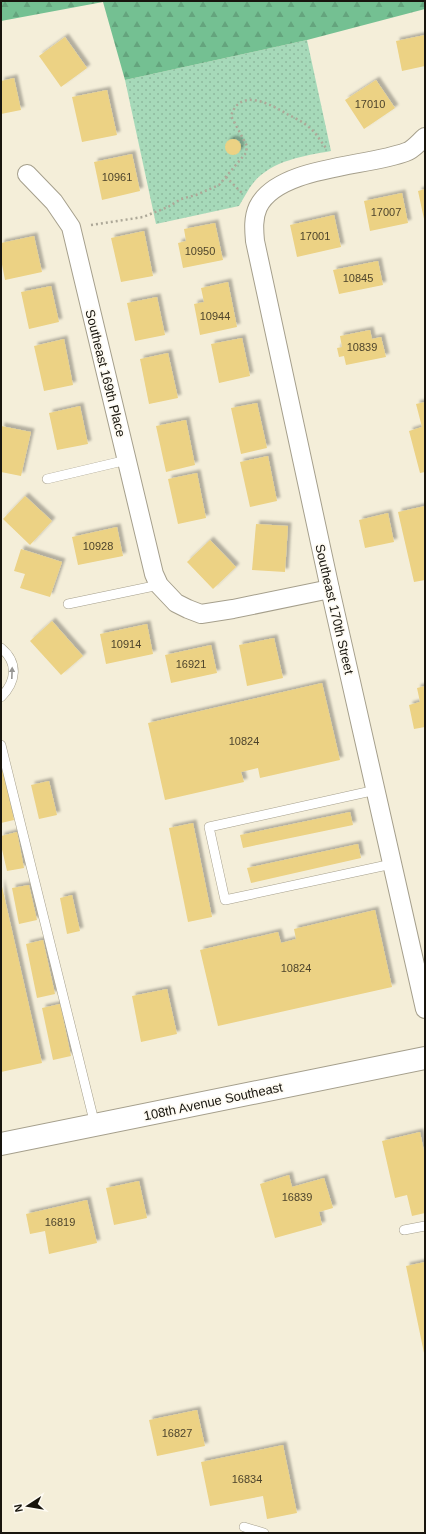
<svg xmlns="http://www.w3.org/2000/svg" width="426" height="1534" font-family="Helvetica,sans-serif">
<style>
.grass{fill:url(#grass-dots)}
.forest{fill:url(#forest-firs)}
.building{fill:#ecd284;filter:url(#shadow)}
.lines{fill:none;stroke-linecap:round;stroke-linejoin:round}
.service-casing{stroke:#a59f8c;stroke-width:10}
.minor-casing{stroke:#a59f8c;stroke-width:20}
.tertiary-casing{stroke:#a59f8c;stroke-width:24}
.path{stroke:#ada898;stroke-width:2.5;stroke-dasharray:2 3;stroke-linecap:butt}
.service{stroke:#fff;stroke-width:9}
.minor{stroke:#fff;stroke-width:18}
.tertiary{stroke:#fff;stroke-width:22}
.oneway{fill:#979693}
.labels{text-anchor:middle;stroke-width:3.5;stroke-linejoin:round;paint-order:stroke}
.number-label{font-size:11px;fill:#4d442c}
.street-label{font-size:13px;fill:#18150e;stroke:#fefbf3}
</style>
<defs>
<pattern id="grass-dots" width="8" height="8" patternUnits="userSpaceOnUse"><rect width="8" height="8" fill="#a6d9b9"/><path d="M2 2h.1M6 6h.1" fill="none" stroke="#8eb99e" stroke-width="1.8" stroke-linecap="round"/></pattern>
<pattern id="forest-firs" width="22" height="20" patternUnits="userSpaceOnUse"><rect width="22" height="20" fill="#74c092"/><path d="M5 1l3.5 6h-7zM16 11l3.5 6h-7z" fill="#64a47d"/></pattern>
<filter id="shadow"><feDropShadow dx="3.5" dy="-3.5" stdDeviation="1" flood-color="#0004"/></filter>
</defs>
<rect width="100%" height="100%" fill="#f4eed9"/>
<path class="grass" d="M307,40L331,151C304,156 273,160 254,182C248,189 244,198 239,206L156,224L125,80Z"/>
<polygon class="forest" points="1,1 425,1 425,9 307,40 125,80 103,2 1,21"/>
<g class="building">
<polygon points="425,35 425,66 402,71 396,41"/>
<polygon points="65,37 87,68 61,87 39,56"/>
<polygon points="14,78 21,110 1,114 1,81"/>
<polygon points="376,80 395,108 364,129 345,100"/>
<polygon points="107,90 117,135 82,142 72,97"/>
<circle cx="233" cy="147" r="8"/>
<polygon points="132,154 140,191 102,200 94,162"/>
<polygon points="425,189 425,218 424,219 418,191"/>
<polygon points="402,193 408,223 370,231 364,201"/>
<polygon points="334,215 341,247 297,257 290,225"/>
<polygon points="215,223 223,260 183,268 178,243 186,241 184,229"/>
<polygon points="144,231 153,276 121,282 111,238"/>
<polygon points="34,236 42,272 5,280 1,259 1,243"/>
<polygon points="378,261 383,285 339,294 333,270"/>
<polygon points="228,282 237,327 200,335 194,304 204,302 201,288"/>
<polygon points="51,286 59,322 29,329 21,292"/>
<polygon points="157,297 165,335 135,341 127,303"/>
<polygon points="370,330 372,339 381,337 386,357 346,365 344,356 339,357 337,348 342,347 340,336"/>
<polygon points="242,338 250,376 219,383 211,344"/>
<polygon points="64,339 73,385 44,391 34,346"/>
<polygon points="168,353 178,398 149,404 140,359"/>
<polygon points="425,402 425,472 420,473 409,431 422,427 416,404"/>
<polygon points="257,403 267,448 241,454 231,408"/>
<polygon points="80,406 88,444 57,450 49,413"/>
<polygon points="186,420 195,465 166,472 156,426"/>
<polygon points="1,426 31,432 21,476 1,472"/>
<polygon points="268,456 277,501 250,507 240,462"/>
<polygon points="197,473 206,518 178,524 168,479"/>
<polygon points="25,496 52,521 30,545 3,519"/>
<polygon points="425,506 425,580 414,582 398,512"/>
<polygon points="388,513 394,542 365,548 359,520"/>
<polygon points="256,524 288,526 285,572 252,570"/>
<polygon points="117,527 123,556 78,565 72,537"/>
<polygon points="210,540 236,567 213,589 187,562"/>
<polygon points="21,549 62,562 50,597 20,588 25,574 14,571"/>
<polygon points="52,621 83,656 61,675 30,641"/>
<polygon points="147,624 153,654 106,664 100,634"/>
<polygon points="274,638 283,678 247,686 239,645"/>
<polygon points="211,645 217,673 171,683 165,655"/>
<polygon points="322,683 340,760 260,778 258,768 241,772 244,782 165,800 148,723"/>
<polygon points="425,686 425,727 414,729 409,705 420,702 417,688"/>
<polygon points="3,768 14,820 1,823 1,769"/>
<polygon points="49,781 57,815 39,819 31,785"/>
<polygon points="350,812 353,825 243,848 240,835"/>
<polygon points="193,823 212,917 188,922 169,828"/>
<polygon points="17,832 24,868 7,871 1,845 1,836"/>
<polygon points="358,844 361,858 251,883 247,868"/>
<polygon points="1,882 42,1063 1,1072"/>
<polygon points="29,885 37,920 19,924 12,888"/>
<polygon points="72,895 80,931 67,934 60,898"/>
<polygon points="375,910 392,987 218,1026 200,950 278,932 281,943 296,939 294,929"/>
<polygon points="43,940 55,994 37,998 26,944"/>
<polygon points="167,989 177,1034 141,1042 132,996"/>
<polygon points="60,1004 71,1056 53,1060 42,1008"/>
<polygon points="420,1132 425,1156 425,1213 412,1216 407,1195 395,1198 382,1141"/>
<polygon points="289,1175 292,1187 324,1178 333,1208 319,1212 322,1225 275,1238 260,1184"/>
<polygon points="139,1181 147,1218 114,1225 106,1188"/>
<polygon points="87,1200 97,1243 49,1254 45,1231 30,1234 26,1214"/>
<polygon points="425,1262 425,1353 424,1353 406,1266"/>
<polygon points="197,1410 205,1446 157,1456 149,1420"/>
<polygon points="283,1445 297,1513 267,1519 263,1496 210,1506 201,1462"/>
</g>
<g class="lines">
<g class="service-casing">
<g id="service">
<polyline points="47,479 127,460"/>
<polyline points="68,604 159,585"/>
<path d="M1,648C19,663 16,682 1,697"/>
<polyline points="1,745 95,1125"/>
<polyline points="376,790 209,827 225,900 392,864"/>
<polyline points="404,1230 425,1226"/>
<polyline points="244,1527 264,1533"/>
</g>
</g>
<g class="minor-casing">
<g id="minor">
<path d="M425,137C419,142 413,150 406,152C367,167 278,166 258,207C253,218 254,230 255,241L330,589L425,1009"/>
<polyline points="27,174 54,202 71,227 154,574 159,585 176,603 188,609 201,614 233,609 330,589"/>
</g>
</g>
<g class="tertiary-casing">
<polyline id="tertiary" points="1,1144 425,1058"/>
</g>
<g class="path">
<polyline points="226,177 243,194"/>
<path d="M91,225L143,217L168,207L181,199L196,195L219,185L246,153L247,146L231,116C240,87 270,104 287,114C295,118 305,123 311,129C317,134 321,142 326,148"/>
</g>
<use href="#service" class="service"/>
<use href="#minor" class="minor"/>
<use href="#tertiary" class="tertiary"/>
</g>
<defs><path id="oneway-solid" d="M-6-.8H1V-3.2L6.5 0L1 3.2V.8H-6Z"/></defs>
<use class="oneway" href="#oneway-solid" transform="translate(12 673) rotate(-88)"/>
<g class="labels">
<g class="number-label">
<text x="370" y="108">17010</text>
<text x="117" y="181">10961</text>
<text x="386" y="216">17007</text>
<text x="315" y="240">17001</text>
<text x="200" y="255">10950</text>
<text x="358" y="282">10845</text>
<text x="215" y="320">10944</text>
<text x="362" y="351">10839</text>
<text x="98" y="550">10928</text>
<text x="126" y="648">10914</text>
<text x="191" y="668">16921</text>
<text x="244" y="745">10824</text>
<text x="296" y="972">10824</text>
<text x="297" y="1201">16839</text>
<text x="60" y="1226">16819</text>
<text x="177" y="1437">16827</text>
<text x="247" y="1483">16834</text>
</g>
<g class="street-label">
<text transform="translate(106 373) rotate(76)" y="5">Southeast 169th Place</text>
<text transform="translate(335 609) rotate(77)" y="5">Southeast 170th Street</text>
<text transform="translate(213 1101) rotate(-12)" y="5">108th Avenue Southeast</text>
</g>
</g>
<rect width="426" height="1534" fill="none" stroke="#18150e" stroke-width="4"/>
<g transform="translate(28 1506) rotate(258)" stroke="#fefbf3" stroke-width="3" paint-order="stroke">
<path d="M0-3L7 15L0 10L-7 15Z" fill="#18150e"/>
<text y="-6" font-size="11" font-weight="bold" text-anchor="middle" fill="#18150e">N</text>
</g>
</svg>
